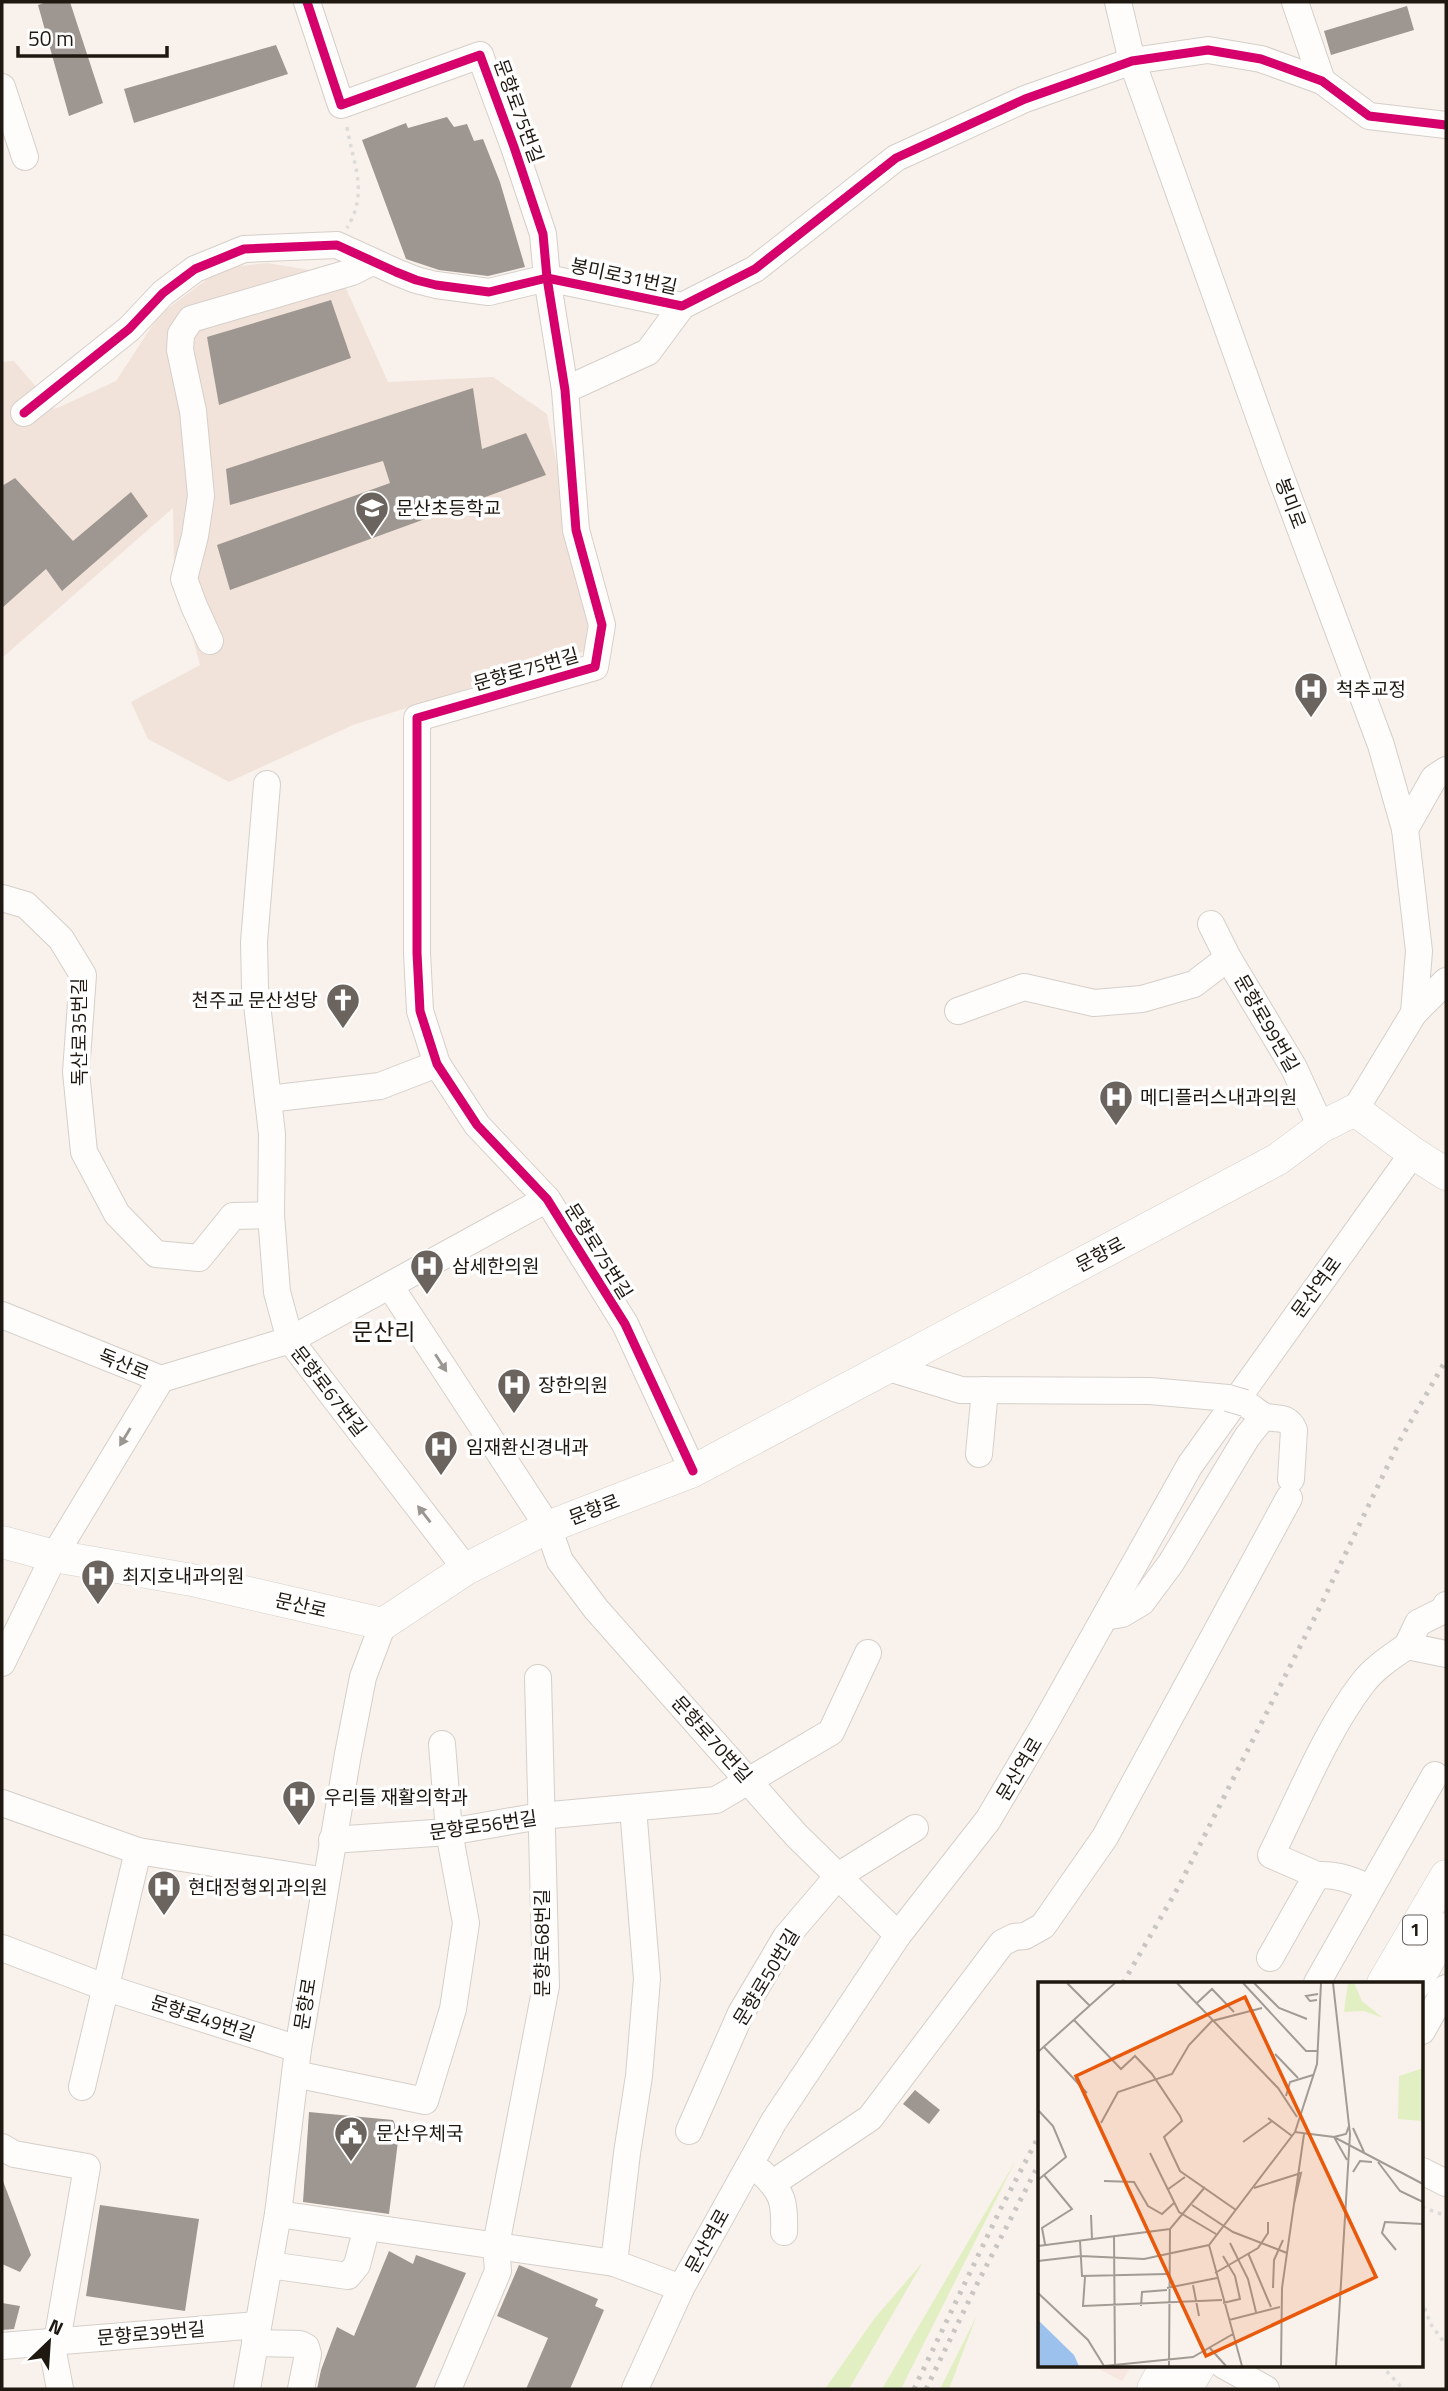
<svg xmlns="http://www.w3.org/2000/svg" width="1448" height="2391" font-family="'Titillium Web','Noto Sans KR',sans-serif">
<style>
.industrial{fill:#f8e6e0}
.education{fill:#f2e3da}
.green{fill:#e2efc3}
.building{fill:#9e9791}
.lines{fill:none;stroke-linecap:round;stroke-linejoin:round}
.minor-casing{stroke:#d5cfc9;stroke-width:28}
.major-casing{stroke:#d5cfc9;stroke-width:33}
.path{stroke:#dddbd9;stroke-width:3.5;stroke-dasharray:3.5 5;stroke-linecap:butt}
.minor{stroke:#fefdfc;stroke-width:26}
.major{stroke:#fefdfc;stroke-width:32}
.rail{stroke:#c8c5c3;stroke-width:5;stroke-dasharray:3.5 7;stroke-linecap:butt}
.minor-bridge-casing{stroke:#d5cfc9;stroke-width:28;stroke-linecap:butt}
.minor-bridge{stroke:#fefdfc;stroke-width:26}
.cycleway-casing{stroke:#fff;stroke-width:13}
.cycleway{stroke:#d6006c;stroke-width:9}
.oneway{fill:#9a9692}
.labels{text-anchor:middle;stroke-width:7;stroke-linejoin:round;paint-order:stroke}
.shield{fill:#fff;stroke:#625d58;stroke-width:2}
.shield-label{font-size:18px;font-weight:bold;fill:#1f1811}
.street-label{font-size:19px;fill:#1f1811;stroke:#fff}
.poi-label{font-size:19px;fill:#1f1811;stroke:#fff;text-anchor:start}
.quarter-label{font-size:23px;fill:#1f1811;stroke:#fff}
.inset-road{fill:none;stroke:#a29b94;stroke-width:2}
.view{fill:#e8590c;fill-opacity:0.15;stroke:#e8590c;stroke-width:3.5}
.inset-edge{fill:none;stroke:#1f1811;stroke-width:3.5}
</style>
<rect width="100%" height="100%" fill="#f9f2ec"/>
<polygon class="industrial" points="1091,2365 1132,2365 1122,2381"/>
<polygon class="education" points="267,263 340,275 388,382 493,377 547,414 592,649 353,725 229,782 148,739 131,702 200,665 174,569 173,508 2,658 2,362 14,361 55,409 116,381 159,315 222,268"/>
<g class="green">
<polygon points="1016,2160 901,2389 882,2389"/>
<polygon points="923,2262 849,2389 825,2389 874,2319"/>
<polygon points="977,2315 949,2389 940,2389"/>
</g>
<g class="building">
<polygon points="47,2 70,2 103,103 69,116 38,5"/>
<polygon points="1407,6 1414,30 1331,55 1324,31"/>
<polygon points="276,45 288,74 134,123 124,89"/>
<polygon points="447,117 454,127 467,124 474,141 483,139 500,182 525,267 488,276 439,270 406,259 362,140 406,123 408,128"/>
<polygon points="331,300 351,358 219,405 207,337"/>
<polygon points="473,388 482,449 526,433 546,475 230,590 217,545 390,483 383,461 230,505 226,469"/>
<polygon points="15,478 73,541 131,492 148,516 62,591 46,569 2,608 2,486"/>
<polygon points="915,2090 940,2110 929,2124 903,2104"/>
<polygon points="309,2112 393,2120 399,2133 389,2214 303,2202"/>
<polygon points="3,2181 31,2255 20,2272 2,2264"/>
<polygon points="100,2205 199,2219 185,2311 86,2296"/>
<polygon points="389,2251 413,2264 416,2255 466,2273 415,2389 317,2389 321,2370 337,2327 354,2336"/>
<polygon points="519,2265 598,2299 595,2306 604,2310 570,2389 526,2389 548,2338 497,2316"/>
<polygon points="2,2303 20,2306 14,2329 2,2330"/>
</g>
<g class="lines">
<g class="minor-casing">
<g id="minor">
<polyline points="307,2 341,105 480,55 514,147 543,234 547,278 565,390 576,530 602,625 595,667 417,718 417,953 420,1011 437,1064 477,1125 547,1199 625,1324 693,1471"/>
<polyline points="1118,2 1132,61 1275,461 1381,745 1405,829 1419,951 1414,1013"/>
<polyline points="1295,2 1322,81"/>
<polyline points="2,87 25,157"/>
<polyline points="565,390 648,352 682,306"/>
<polyline points="24,413 129,329 163,293 195,269 244,249 337,245 396,272 416,280 436,285 489,292 547,278 682,306 755,269 896,158 1025,99 1132,61 1208,50 1261,59 1322,81 1369,116 1446,125"/>
<polyline points="210,641 194,606 184,579 195,536 201,496 193,411 180,350 181,334 191,319 352,272 372,262"/>
<polyline points="267,784 254,942 255,987 272,1134 271,1215 277,1292 290,1340 466,1569"/>
<polyline points="1405,829 1434,778 1446,770"/>
<polyline points="2,898 26,905 61,939 83,975 76,1072 84,1152 117,1214 156,1254 199,1258 233,1216 271,1215"/>
<polyline points="1211,924 1228,958 1294,1068 1321,1127"/>
<polyline points="958,1011 1024,987 1094,1003 1142,999 1194,984 1228,958"/>
<polyline points="268,1099 380,1086 437,1064"/>
<polyline points="1355,1110 1414,1013 1446,981"/>
<polyline points="390,1286 548,1527 560,1561 596,1609 796,1835 898,1935"/>
<polyline points="2,1315 161,1379 290,1340 547,1199"/>
<polyline points="886,1367 961,1390 1150,1391 1228,1398"/>
<path d="M1249,1406C1254,1409 1259,1414 1264,1416C1277,1421 1287,1414 1294,1430L1291,1479"/>
<polyline points="979,1454 985,1390"/>
<polyline points="1105,1617 1122,1614 1142,1602 1171,1563 1247,1437 1264,1416"/>
<polyline points="1407,1646 1418,1623 1444,1610 1446,1605"/>
<polyline points="2,1663 54,1556 161,1379"/>
<polyline points="2,1803 138,1851 326,1881"/>
<polyline points="332,1840 449,1832 540,1816 716,1800 831,1732 868,1653"/>
<path d="M1317,1875C1337,1874 1353,1879 1370,1889"/>
<polyline points="2,1948 107,1988 298,2049"/>
<path d="M1270,1958L1317,1875L1271,1855C1298,1801 1326,1731 1362,1684C1374,1668 1391,1657 1407,1646L1446,1654"/>
<polyline points="1317,1983 1435,1775"/>
<polyline points="1422,2031 1446,1988"/>
<polyline points="295,2074 425,2101 453,2009 466,1923 449,1832 442,1744"/>
<polyline points="82,2087 138,1851"/>
<polyline points="689,2131 741,2013 786,1937 838,1876 915,1828"/>
<polyline points="2,2147 14,2154 87,2167 57,2341"/>
<polyline points="1422,2171 1446,2183"/>
<path d="M761,2172C783,2192 785,2202 784,2232"/>
<polyline points="773,2183 870,2118 1002,1943 1014,1937 1025,1936 1043,1926 1105,1837 1289,1498"/>
<polyline points="278,2214 614,2263 681,2288"/>
<polyline points="614,2263 627,2153 639,2076 647,1979 633,1808"/>
<polyline points="269,2265 348,2276 357,2265 367,2227"/>
<polyline points="51,2341 60,2389"/>
<polyline points="255,2343 300,2344 306,2347 308,2354 301,2389"/>
<polyline points="2,2346 258,2325"/>
<polyline points="1223,2365 1266,2389"/>
<polyline points="247,2389 278,2214 298,2049 348,1754 363,1677 383,1624"/>
<polyline points="448,2389 498,2271 496,2245 546,1986 538,1678"/>
<polyline points="635,2389 681,2288 774,2121 898,1935 988,1820 1044,1725 1190,1465 1413,1153"/>
</g>
</g>
<g class="major-casing">
<g id="major">
<polyline points="2,1542 54,1556 192,1580 383,1624 466,1569 548,1527 693,1471 1278,1159 1321,1127 1355,1110 1413,1153 1446,1174"/>
<polyline points="1383,1983 1446,1876"/>
<polyline points="1416,1983 1446,1929"/>
<polyline points="1153,2389 1166,2365"/>
<polyline points="1186,2389 1200,2365"/>
</g>
</g>
<g class="path">
<path d="M347,127C353,164 369,192 347,228"/>
<polyline points="1422,2207 1446,2216"/>
<polyline points="1422,2300 1430,2323 1446,2345"/>
<polyline points="1381,2365 1403,2389"/>
</g>
<use href="#minor" class="minor"/>
<use href="#major" class="major"/>
<g class="rail">
<polyline points="1123,1983 1179,1886 1317,1613 1400,1440 1446,1360"/>
<polyline points="914,2389 1000,2210 1040,2134"/>
<polyline points="926,2389 978,2282 1040,2162"/>
</g>
<g class="minor-bridge-casing">
<polyline id="minor-bridge" points="1228,1398 1245,1403"/>
</g>
<use href="#minor-bridge" class="minor-bridge"/>
<g class="cycleway-casing">
<g id="cycleway">
<polyline points="307,2 341,105 480,55 514,147 543,234 547,278 565,390 576,530 602,625 595,667 417,718 417,953 420,1011 437,1064 477,1125 547,1199 625,1324 693,1471"/>
<polyline points="24,413 129,329 163,293 195,269 244,249 337,245 396,272 416,280 436,285 489,292 547,278 682,306 755,269 896,158 1025,99 1132,61 1208,50 1261,59 1322,81 1369,116 1446,125"/>
</g>
</g>
<use href="#cycleway" class="cycleway"/>
</g>
<defs><path id="oneway-solid" d="M-6-.8H1V-3.2L6.5 0L1 3.2V.8H-6Z" transform="scale(1.75)"/></defs>
<g class="oneway">
<use href="#oneway-solid" transform="translate(441 1363) rotate(57)"/>
<use href="#oneway-solid" transform="translate(125 1437) rotate(121)"/>
<use href="#oneway-solid" transform="translate(424 1514) rotate(-128)"/>
</g>
<defs>
<g id="school-pin" transform="scale(1.75)"><path d="M0 17L-7.5 6A9.5 9.5 0 1 1 7.5 6Z" fill="#6b645e" stroke="#fff"/><path d="M0-5L7-2L0 1L-7-2ZM-4 1L0 2.5L4 1V4Q0 6-4 4Z" fill="#fff"/></g>
<g id="hospital-pin" transform="scale(1.75)"><path d="M0 17L-7.5 6A9.5 9.5 0 1 1 7.5 6Z" fill="#6b645e" stroke="#fff"/><path d="M-5-5h3v3.5h4V-5h3V5h-3V1.5h-4V5h-3Z" fill="#fff"/></g>
<g id="church-pin" transform="scale(1.75)"><path d="M0 17L-7.5 6A9.5 9.5 0 1 1 7.5 6Z" fill="#6b645e" stroke="#fff"/><path d="M-1.2-6h2.4v3.5h3.3v2.4h-3.3V6h-2.4V-.1h-3.3v-2.4h3.3Z" fill="#fff"/></g>
<g id="civic-pin" transform="scale(1.75)"><path d="M0 17L-7.5 6A9.5 9.5 0 1 1 7.5 6Z" fill="#6b645e" stroke="#fff"/><path d="M-.6-6.5H3V-4.5H.6V-3L4-1V1h2V6H-6V1h2V-1L-.6-3ZM-1.2 2.5V6h2.4V2.5Z" fill="#fff"/></g>
</defs>
<g fill-rule="evenodd">
<use href="#school-pin" x="372" y="508"/>
<use href="#hospital-pin" x="1311" y="689"/>
<use href="#church-pin" x="343" y="1000"/>
<use href="#hospital-pin" x="1116" y="1097"/>
<use href="#hospital-pin" x="427" y="1266"/>
<use href="#hospital-pin" x="514" y="1385"/>
<use href="#hospital-pin" x="441" y="1447"/>
<use href="#hospital-pin" x="98" y="1576"/>
<use href="#hospital-pin" x="299" y="1797"/>
<use href="#hospital-pin" x="164" y="1887"/>
<use href="#civic-pin" x="351" y="2133"/>
</g>
<g class="labels">
<rect class="shield" x="1403" y="1915.5" width="24" height="29" rx="5"/>
<g class="shield-label">
<text x="1415" y="1936">1</text>
</g>
<g class="street-label">
<text transform="translate(519 111) rotate(70)" y="7">문향로75번길</text>
<text transform="translate(624 276) rotate(12)" y="7">봉미로31번길</text>
<text transform="translate(1291 503) rotate(69)" y="7">봉미로</text>
<text transform="translate(526 669) rotate(-16)" y="7">문향로75번길</text>
<text transform="translate(1267 1023) rotate(60)" y="7">문향로99번길</text>
<text transform="translate(79 1032) rotate(-90)" y="7">독산로35번길</text>
<text transform="translate(599 1251) rotate(58)" y="7">문향로75번길</text>
<text transform="translate(1100 1254) rotate(-28)" y="7">문향로</text>
<text transform="translate(1316 1287) rotate(-54)" y="7">문산역로</text>
<text transform="translate(124 1364) rotate(22)" y="7">독산로</text>
<text transform="translate(329 1391) rotate(52)" y="7">문향로67번길</text>
<text transform="translate(594 1509) rotate(-21)" y="7">문향로</text>
<text transform="translate(301 1605) rotate(13)" y="7">문산로</text>
<text transform="translate(712 1739) rotate(48)" y="7">문향로70번길</text>
<text transform="translate(1019 1769) rotate(-59)" y="7">문산역로</text>
<text transform="translate(483 1825) rotate(-8)" y="7">문향로56번길</text>
<text transform="translate(542 1943) rotate(-90)" y="7">문향로68번길</text>
<text transform="translate(766 1977) rotate(-59)" y="7">문향로50번길</text>
<text transform="translate(305 2004) rotate(-81)" y="7">문향로</text>
<text transform="translate(203 2018) rotate(18)" y="7">문향로49번길</text>
<text transform="translate(707 2241) rotate(-61)" y="7">문산역로</text>
<text transform="translate(151 2333) rotate(-5)" y="7">문향로39번길</text>
</g>
<g class="poi-label">
<text x="396" y="515">문산초등학교</text>
<text x="1336" y="696">척추교정</text>
<text x="318" y="1007" text-anchor="end">천주교 문산성당</text>
<text x="1140" y="1104">메디플러스내과의원</text>
<text x="452" y="1273">삼세한의원</text>
<text x="538" y="1392">장한의원</text>
<text x="466" y="1454">임재환신경내과</text>
<text x="122" y="1583">최지호내과의원</text>
<text x="324" y="1804">우리들 재활의학과</text>
<text x="188" y="1894">현대정형외과의원</text>
<text x="376" y="2140">문산우체국</text>
</g>
<g class="quarter-label">
<text x="384" y="1340">문산리</text>
</g>
</g>
<g transform="translate(1038 1982)">
<rect width="385" height="385" fill="#f9f2ec"/>
<path d="M310,1H316L324,19L345,36L326,29L306,30ZM385,86V139L360,137L361,94Z" fill="#e2efc3"/>
<path d="M0,338L36,373L41,384H0Z" fill="#9dc1ed"/>
<path class="inset-road" d="M29,1L52,24M139,1L240,106L259,135M205,1L268,69H280M216,1L241,26L269,37M295,1L312,152L298,384M279,18L272,19L268,14L280,12M159,21L174,7L196,30M36,38L83,87L97,74L114,92L142,134L144,139L126,155L142,189L198,228M6,65L49,111M0,70L77,1M237,72L260,96M248,114L252,100L275,93M0,128L15,144L28,175L6,193M230,136L254,154M63,141L80,110L134,92L151,63L174,39L224,26M315,146L326,170M257,150L279,82L283,1M205,160L234,139M112,171L141,230L178,252M309,178L296,155L308,152L311,144M340,180L362,209L385,220M315,190L322,179L334,180M0,198L6,193L34,227L4,246L7,262M66,199L96,200L110,224L124,232L136,221M216,206L263,191L256,222M129,208L147,195M154,223L195,250L249,271M53,233L54,257M76,254L77,383M42,259L44,294L129,292M192,261L210,297L218,330M171,263L204,384M0,264L132,247L167,205M358,268L344,251L347,240L385,242M210,271L233,325M185,274L197,294L202,317L185,321M0,279L43,274L106,277L171,263L257,150L296,155L385,202M177,291L220,266L230,251V240M47,295L45,324L184,318M155,303L161,334M129,306L179,296M235,306L236,278L245,258M0,311L50,358L66,384M103,324L104,310L129,308M191,338L242,325M171,365L188,384M66,384L155,375L195,352M131,384L132,247M243,384L244,306L266,152"/>
<path class="view" d="M207,15L338,295L168,374L38,94Z"/>
<rect width="385" height="385" class="inset-edge"/>
</g>
<rect width="1448" height="2391" fill="none" stroke="#1f1811" stroke-width="7"/>
<g transform="translate(49 2342) rotate(25)" stroke="#ffffff" stroke-width="5" paint-order="stroke">
<path d="M0-5L12 26L0 18L-12 26Z" fill="#1f1811"/>
<text y="-10" font-size="19" font-weight="bold" text-anchor="middle" fill="#1f1811">N</text>
</g>
<path d="M18 46v10h149v-10" fill="none" stroke="#1f1811" stroke-width="3.5"/>
<text x="28" y="46" font-size="21" fill="#1f1811" stroke="#ffffff" stroke-width="5" paint-order="stroke">50 m</text>
</svg>
